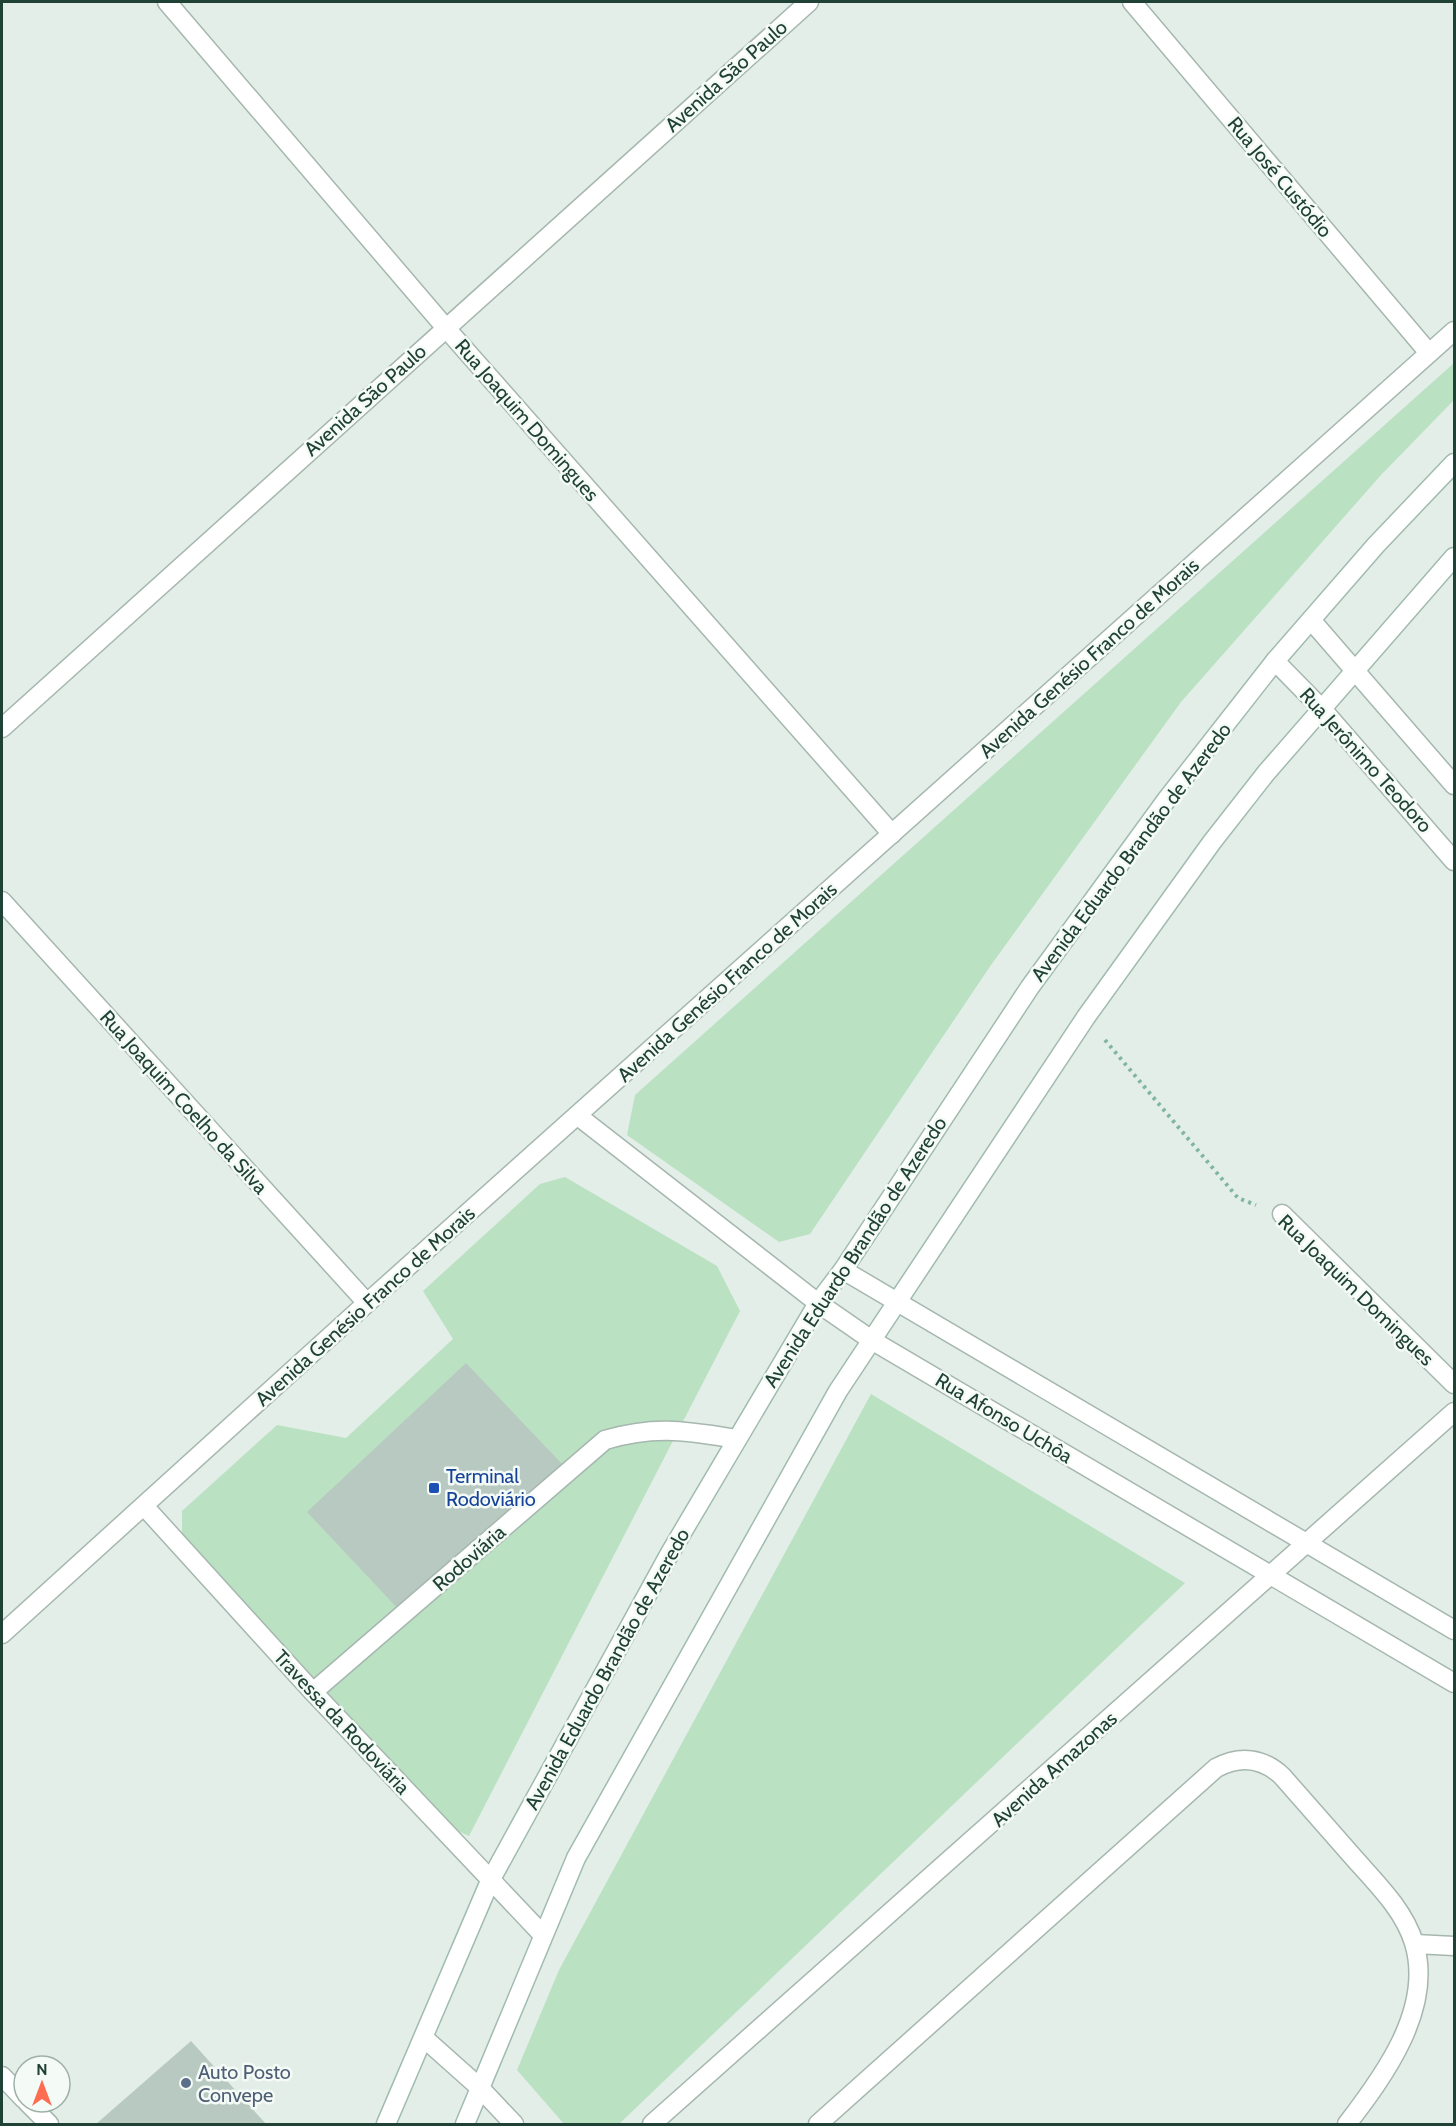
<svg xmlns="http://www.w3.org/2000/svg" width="1456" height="2126" font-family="Cabin,sans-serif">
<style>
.green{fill:#bae1c1}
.building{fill:#b8c9c1}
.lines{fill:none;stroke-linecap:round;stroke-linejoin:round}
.service-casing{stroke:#a5b7af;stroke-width:21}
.minor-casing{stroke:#a5b7af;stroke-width:21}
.secondary-casing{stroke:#a0bbaf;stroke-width:21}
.path{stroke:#80b5a0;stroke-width:4;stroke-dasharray:3 4.5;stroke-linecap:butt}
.service{stroke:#fff;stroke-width:18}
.minor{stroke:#fff;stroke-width:18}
.secondary{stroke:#fff;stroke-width:18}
.transit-dot{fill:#1a4fb4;stroke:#f4faf6;stroke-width:2}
.service-dot{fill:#5c6f8a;stroke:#f4faf6;stroke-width:2}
.labels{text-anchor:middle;stroke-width:5;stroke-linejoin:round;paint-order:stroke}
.street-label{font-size:20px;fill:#204136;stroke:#f4faf6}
.transit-label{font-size:20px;fill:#164399;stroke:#f4faf6;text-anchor:start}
.service-label{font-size:20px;fill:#4e5e75;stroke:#f4faf6;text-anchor:start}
</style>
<rect width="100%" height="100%" fill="#e3eee8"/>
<g class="green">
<polygon points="1454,363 1454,400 1381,475 1181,702 991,965 810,1234 779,1242 627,1135 635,1095"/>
<polygon points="565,1177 717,1266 740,1311 469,1836 442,1824 182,1548 182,1511 277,1425 346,1438 453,1339 423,1291 540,1184"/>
<polygon points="871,1394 1185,1583 619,2124 564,2124 517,2070 559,1970"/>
</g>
<g class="building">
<polygon points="466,1363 562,1464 402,1613 307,1512"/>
<polygon points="191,2041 266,2124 96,2124"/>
</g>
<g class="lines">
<g class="service-casing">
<g id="service">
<path d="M313,1692L605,1440C656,1425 686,1431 737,1439"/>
<polyline points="1415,1944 1454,1946"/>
<path d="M818,2124L1216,1768C1240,1755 1263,1758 1282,1776C1306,1803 1330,1831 1354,1858C1377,1884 1404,1910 1414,1943C1434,2008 1384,2076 1347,2124"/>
</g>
</g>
<g class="minor-casing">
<g id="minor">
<polyline points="167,2 445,327 892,834"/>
<polyline points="1132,2 1429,353"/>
<polyline points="1311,620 1454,785"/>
<polyline points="1275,661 1322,709 1454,861"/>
<polyline points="2,728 809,2"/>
<polyline points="2,901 367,1303"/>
<polyline points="578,1116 818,1303 873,1341 1454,1683"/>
<polyline points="1282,1214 1454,1384"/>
<polyline points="843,1270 1454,1630"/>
<polyline points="144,1506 313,1692 542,1934"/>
<polyline points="2,1634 367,1303 1454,331"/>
<polyline points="424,2038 479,2087 514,2124"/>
<polyline points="2,2076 24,2099"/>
<polyline points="27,2102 49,2124"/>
<polyline points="652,2124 1454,1412"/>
</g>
</g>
<g class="secondary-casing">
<g id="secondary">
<polyline points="386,2124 490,1881 670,1553 818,1303 843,1270 1030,987 1167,799 1275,661 1376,545 1454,463"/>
<polyline points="465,2124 576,1858 838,1391 1086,1017 1212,842 1266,773 1454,557"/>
</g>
</g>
<polyline class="path" points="1105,1040 1238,1198 1256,1205"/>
<use href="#service" class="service"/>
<use href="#minor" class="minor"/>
<use href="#secondary" class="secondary"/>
</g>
<rect class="transit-dot" x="428" y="1482" width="12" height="12" rx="3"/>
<circle class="service-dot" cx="186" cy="2083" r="6"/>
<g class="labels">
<g class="street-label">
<text transform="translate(726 76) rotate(-42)" y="7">Avenida São Paulo</text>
<text transform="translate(1280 177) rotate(50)" y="7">Rua José Custódio</text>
<text transform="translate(365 400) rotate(-42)" y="7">Avenida São Paulo</text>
<text transform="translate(527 420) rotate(49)" y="7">Rua Joaquim Domingues</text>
<text transform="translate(1089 658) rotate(-42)" y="7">Avenida Genésio Franco de Morais</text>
<text transform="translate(1366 760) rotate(48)" y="7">Rua Jerônimo Teodoro</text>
<text transform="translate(1131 852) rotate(-53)" y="7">Avenida Eduardo Brandão de Azeredo</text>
<text transform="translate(727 982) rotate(-42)" y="7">Avenida Genésio Franco de Morais</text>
<text transform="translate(184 1102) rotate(48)" y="7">Rua Joaquim Coelho da Silva</text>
<text transform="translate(855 1252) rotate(-57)" y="7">Avenida Eduardo Brandão de Azeredo</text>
<text transform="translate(1356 1290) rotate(44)" y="7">Rua Joaquim Domingues</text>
<text transform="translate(365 1306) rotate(-42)" y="7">Avenida Genésio Franco de Morais</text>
<text transform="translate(1004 1418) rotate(31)" y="7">Rua Afonso Uchôa</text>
<text transform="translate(469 1558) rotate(-41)" y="7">Rodoviária</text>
<text transform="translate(607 1669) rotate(-61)" y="7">Avenida Eduardo Brandão de Azeredo</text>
<text transform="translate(342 1722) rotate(47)" y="7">Travessa da Rodoviária</text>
<text transform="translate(1054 1769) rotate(-42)" y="7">Avenida Amazonas</text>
</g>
<g class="transit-label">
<text x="446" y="1483">Terminal<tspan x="446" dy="23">Rodoviário</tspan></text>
</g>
<g class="service-label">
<text x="198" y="2079">Auto Posto<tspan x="198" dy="23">Convepe</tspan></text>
</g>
</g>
<rect width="1456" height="2126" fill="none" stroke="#204136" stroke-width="6"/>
<g transform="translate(42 2084)"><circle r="28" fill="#f4faf6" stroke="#9fb0a9" stroke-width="1.5"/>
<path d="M0-4.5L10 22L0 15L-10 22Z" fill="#ff6d50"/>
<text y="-9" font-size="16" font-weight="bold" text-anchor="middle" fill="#204136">N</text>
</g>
</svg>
